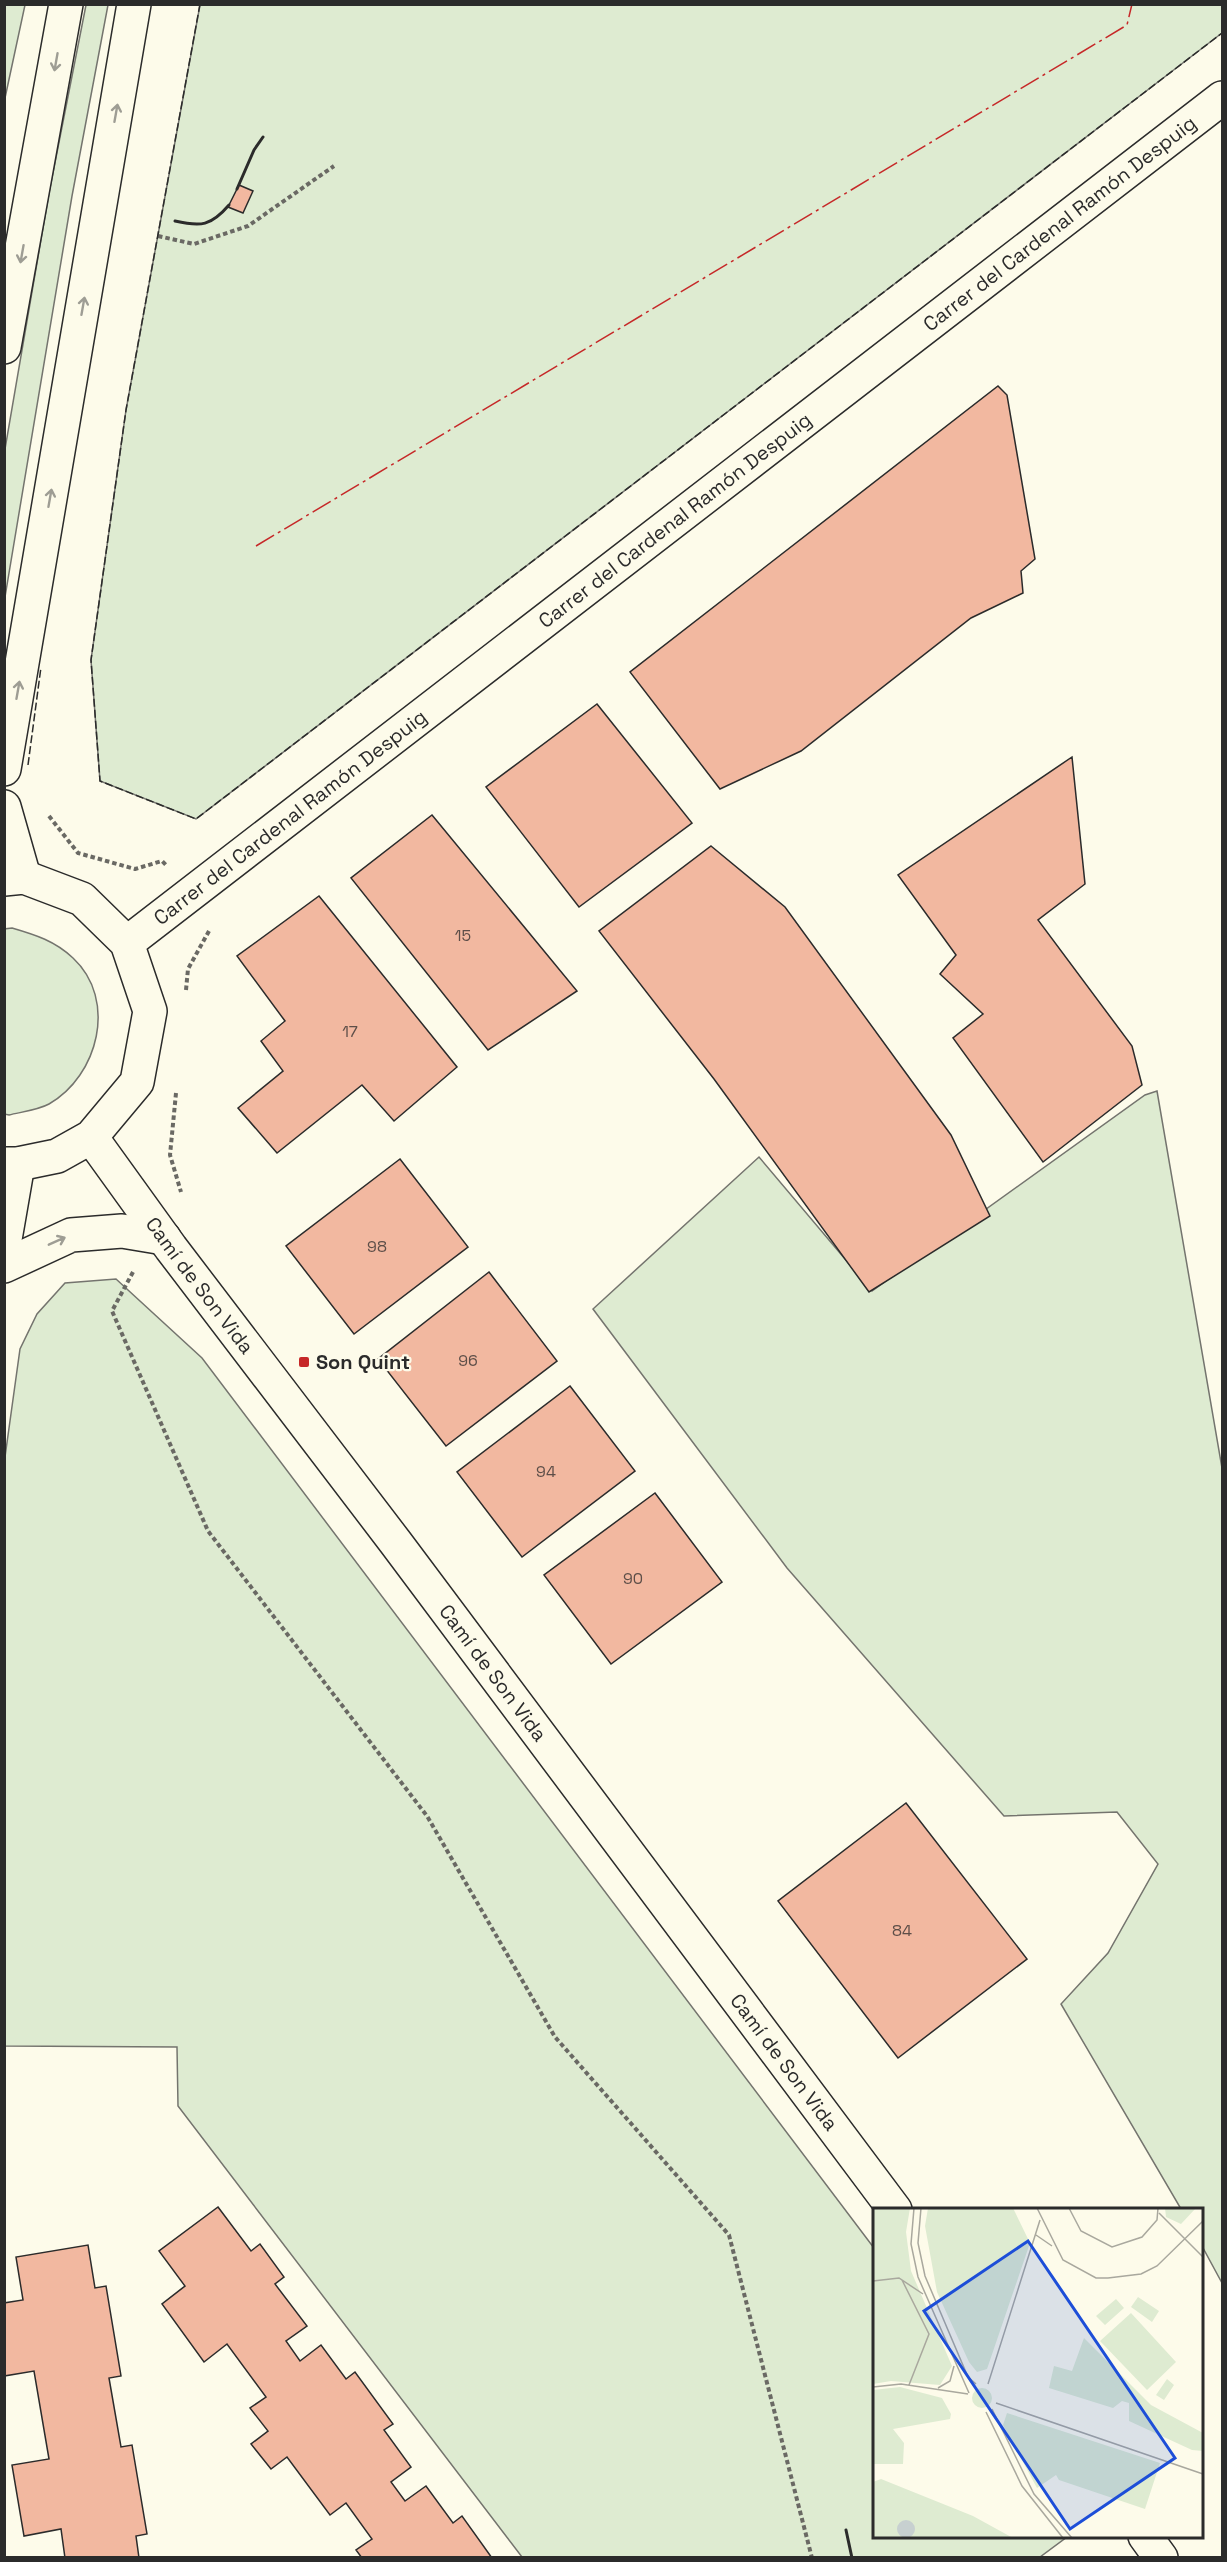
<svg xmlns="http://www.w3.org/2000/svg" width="1227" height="2562" font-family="'Space Grotesk',sans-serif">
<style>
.green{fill:#deebd1;stroke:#74746e;stroke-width:1.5}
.building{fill:#f2b8a0;stroke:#2b2b2b;stroke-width:1.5}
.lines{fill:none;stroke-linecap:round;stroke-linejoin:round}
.street-casing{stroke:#2b2b2b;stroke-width:36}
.secondary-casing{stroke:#2b2b2b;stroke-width:36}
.path{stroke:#6a6964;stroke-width:4;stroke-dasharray:4.5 3;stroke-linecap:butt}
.street{stroke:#fdfbea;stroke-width:33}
.secondary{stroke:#fdfbea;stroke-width:33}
.fence{stroke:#2b2b2b;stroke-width:1.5;stroke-dasharray:8 3;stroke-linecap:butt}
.wall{stroke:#2b2b2b;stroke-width:3}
.power{stroke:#c62828;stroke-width:1.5;stroke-dasharray:21 4.5 3 4.5;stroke-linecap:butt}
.oneway{stroke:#9e9d94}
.poi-dot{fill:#c62828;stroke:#fdfbea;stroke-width:2}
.labels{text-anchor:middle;stroke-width:4.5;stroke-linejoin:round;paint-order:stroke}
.number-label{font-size:16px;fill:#5d4e48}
.street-label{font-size:20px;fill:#2b2b2b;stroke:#fdfbea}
.poi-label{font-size:20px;font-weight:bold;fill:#2b2b2b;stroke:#fdfbea;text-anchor:start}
.inset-road{fill:none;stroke:#a9a89e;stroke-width:1.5}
.view{fill:#1d4ed8;fill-opacity:0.15;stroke:#1d4ed8;stroke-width:3}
.inset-edge{fill:none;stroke:#2b2b2b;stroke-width:3}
</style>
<rect width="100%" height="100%" fill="#fdfbea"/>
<g class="green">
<polygon points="5,4 25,5 5,98 4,5"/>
<polygon points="86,5 108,5 72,196 5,597 5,449 49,193"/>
<polygon points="200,5 1222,5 1222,33 196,819 100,781 91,660 126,410"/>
<path d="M12,928C36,935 55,941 73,958C118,1000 98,1076 49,1104C38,1110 21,1112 9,1115L4,1114V929Z"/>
<polygon points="1157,1091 1222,1468 1222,2283 1202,2246 1202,2210 1181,2209 1061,2004 1108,1953 1158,1864 1117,1812 1004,1816 787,1568 593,1309 759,1157 872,1291 1145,1095"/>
<polygon points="116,1279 202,1358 874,2248 874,2536 1067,2537 1040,2557 522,2557 178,2106 177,2047 5,2046 5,1457 20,1349 37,1314 65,1283"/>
</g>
<g class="building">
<polygon points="239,185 253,191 243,213 228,207"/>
<polygon points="998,386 1007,395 1035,559 1021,571 1023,593 971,618 801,751 720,789 630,672"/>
<polygon points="597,704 692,823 579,907 486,787"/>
<polygon points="1072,757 1085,884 1038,920 1132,1046 1142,1085 1043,1162 953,1038 983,1014 940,974 956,955 898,875"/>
<polygon points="432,815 577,991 488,1050 351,878"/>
<polygon points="711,846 785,907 951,1135 990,1216 869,1292 714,1079 599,931"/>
<polygon points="319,896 457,1067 394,1121 362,1085 277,1153 238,1108 283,1071 261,1041 285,1021 237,956"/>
<polygon points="400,1159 468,1247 354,1334 286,1246"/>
<polygon points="489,1272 557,1361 446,1446 378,1359"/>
<polygon points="570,1386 635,1471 522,1557 457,1472"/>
<polygon points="655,1493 722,1582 611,1664 544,1575"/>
<polygon points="906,1803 1027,1959 898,2058 778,1901"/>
<polygon points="218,2207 251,2251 260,2244 284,2277 275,2284 307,2326 286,2341 300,2361 321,2345 346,2379 355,2372 393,2424 384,2430 411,2467 391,2482 405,2501 426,2486 453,2523 462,2516 492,2558 362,2558 356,2550 372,2539 346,2503 330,2515 287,2457 271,2469 251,2444 268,2431 250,2408 266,2397 227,2344 204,2362 162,2304 185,2286 159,2251"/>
<polygon points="88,2245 95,2288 106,2286 121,2376 109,2378 121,2447 132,2445 147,2534 136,2536 139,2558 65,2558 61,2529 24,2536 12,2465 49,2459 34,2371 4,2376 4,2303 23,2300 16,2257"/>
</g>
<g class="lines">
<g class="street-casing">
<g id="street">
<polyline points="4,347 66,4"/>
<polyline points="4,769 134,4"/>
<polyline points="4,807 24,877"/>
<path id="s1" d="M127,943L1222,98"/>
<polyline points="4,1245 18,1164"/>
<polyline points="4,1266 71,1235 122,1231 164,1238"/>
</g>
</g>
<g class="secondary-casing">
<g id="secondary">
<polyline points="4,879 24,877 82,899 127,943 150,1011 137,1082 91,1137 57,1156 18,1164 4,1164"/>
<path id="s2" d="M91,1137L171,1248L396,1543L895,2210"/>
<polyline points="1145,2536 1161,2558"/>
</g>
</g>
<g class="path">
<polyline points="158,236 194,244 248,226 334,166"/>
<polyline points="49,816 78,853 135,869 162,861 166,865"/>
<polyline points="186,990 188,969 209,931"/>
<polyline points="176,1093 170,1155 181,1192"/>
<polyline points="133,1272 112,1311 208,1531 427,1816 555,2037 729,2235 812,2558"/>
</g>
<use href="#street" class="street"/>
<use href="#secondary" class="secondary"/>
<g class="fence">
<polyline points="200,4 126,410 91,660 100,781 196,819 1222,33"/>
<polyline points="28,765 41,667"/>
</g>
<g class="wall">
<polyline points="237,189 254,150 263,137"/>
<path d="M175,221C201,227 211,226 229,205"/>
<polyline points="846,2530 852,2558"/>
</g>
<polyline class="power" points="256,546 1127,25 1132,4"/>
</g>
<defs><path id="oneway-shaft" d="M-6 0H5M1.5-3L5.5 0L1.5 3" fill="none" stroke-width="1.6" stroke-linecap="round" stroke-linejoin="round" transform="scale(1.5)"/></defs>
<g class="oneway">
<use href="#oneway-shaft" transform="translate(56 62) rotate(100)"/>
<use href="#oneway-shaft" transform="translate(116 113) rotate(-80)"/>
<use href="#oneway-shaft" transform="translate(22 254) rotate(100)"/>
<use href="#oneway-shaft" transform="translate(83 306) rotate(-80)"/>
<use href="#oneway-shaft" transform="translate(50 498) rotate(-80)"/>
<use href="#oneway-shaft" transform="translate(18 690) rotate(-80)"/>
<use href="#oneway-shaft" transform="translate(57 1241) rotate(-24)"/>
</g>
<rect class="poi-dot" x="298" y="1356" width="12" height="12" rx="3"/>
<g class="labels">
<g class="number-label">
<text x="463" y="941">15</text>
<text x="350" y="1037">17</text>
<text x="377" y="1252">98</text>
<text x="468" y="1366">96</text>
<text x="546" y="1477">94</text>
<text x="633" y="1584">90</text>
<text x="902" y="1936">84</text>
</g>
<g class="street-label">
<text dy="7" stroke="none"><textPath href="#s1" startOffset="1178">Carrer del Cardenal Ramón Despuig</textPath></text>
<text dy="7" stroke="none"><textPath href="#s1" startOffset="692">Carrer del Cardenal Ramón Despuig</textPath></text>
<text dy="7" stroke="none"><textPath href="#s1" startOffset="206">Carrer del Cardenal Ramón Despuig</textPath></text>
<text dy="7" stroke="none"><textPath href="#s2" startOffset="184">Camí de Son Vida</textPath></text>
<text dy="7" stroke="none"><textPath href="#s2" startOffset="670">Camí de Son Vida</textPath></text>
<text dy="7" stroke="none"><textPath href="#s2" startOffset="1156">Camí de Son Vida</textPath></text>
</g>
<g class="poi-label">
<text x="316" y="1369">Son Quint</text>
</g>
</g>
<g transform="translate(873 2208)">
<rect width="330" height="330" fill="#fdfbea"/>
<path d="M0,0H37L33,24L38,63L79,158L67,177L18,173L0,176ZM55,0H140L157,35L114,161L104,164L96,154L64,84L52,18ZM292,0H323L308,16L293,9ZM265,89L286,103L279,114L258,99ZM243,91L251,100L232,117L223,108ZM258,105L303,154L274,182L227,133ZM211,130L278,197L330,225V243L319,242L256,213V195L249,193L240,200L176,180L181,158L199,163ZM294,171L301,177L291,192L283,187ZM27,179L69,190L78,206L77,211L20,221L31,235L30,256H0V182ZM99 190a10 10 0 1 1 20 0a10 10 0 1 1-20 0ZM134,205L287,255L272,301L186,272L183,267L164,280L130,217ZM8,271L100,308L140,330H0V274Z" fill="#deebd1"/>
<path d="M24 321a9 9 0 1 1 18 0a9 9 0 1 1-18 0Z" fill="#c7d0d0"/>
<path class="inset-road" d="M41,0L38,36L45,69L96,185M48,0L45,35L52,68L95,169L103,176M164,0L190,52L223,70H235L268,66L284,58L330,13M196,0L208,23L239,39L269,29L284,12L285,0M286,5L330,49M163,27L179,38M29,72L56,126L36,177M0,73L26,70L50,86M330,152V175M115,176L167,12M0,179L28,176L95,186M65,180L77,173L81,158M123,195L330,266M119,201L161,286L199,330M113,204L149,278L190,330"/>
<path class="view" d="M155,33L302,250L197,321L51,103Z"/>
<rect width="330" height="330" class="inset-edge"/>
</g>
<rect width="1227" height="2562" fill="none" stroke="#2b2b2b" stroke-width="12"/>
</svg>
